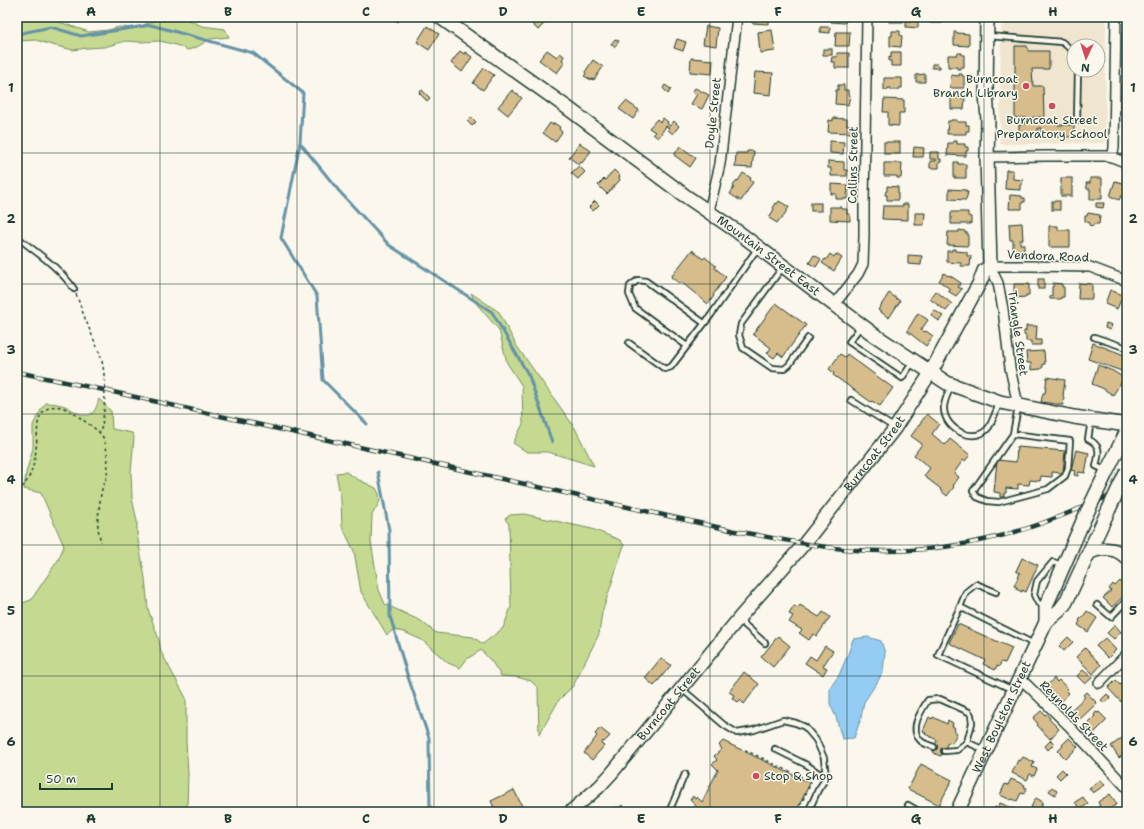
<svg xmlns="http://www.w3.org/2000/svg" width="1144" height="829" font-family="'Shantell Sans',sans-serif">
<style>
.built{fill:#f0e5cf;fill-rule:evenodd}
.green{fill:#c5da90;stroke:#728c62}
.water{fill:#94ccf3;stroke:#6593a7}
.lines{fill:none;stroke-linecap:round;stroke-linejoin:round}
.stream{stroke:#6593a7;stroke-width:3}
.building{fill:#d7bc8c;stroke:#1f3d34}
.service-casing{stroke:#1f3d34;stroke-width:8}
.minor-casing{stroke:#1f3d34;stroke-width:12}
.tertiary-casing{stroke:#1f3d34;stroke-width:15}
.secondary-casing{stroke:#1f3d34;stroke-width:16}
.path{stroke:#1f3d34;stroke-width:1.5;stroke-dasharray:3 3;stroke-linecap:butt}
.service{stroke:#fbf7ec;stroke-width:4.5}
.minor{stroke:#fbf7ec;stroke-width:9}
.tertiary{stroke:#fbf7ec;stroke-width:12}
.secondary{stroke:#fbf7ec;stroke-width:13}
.rail-casing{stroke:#1f3d34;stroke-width:4.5}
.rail{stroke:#fbf7ec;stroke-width:3;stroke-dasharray:9;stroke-linecap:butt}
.secondary-bridge-casing{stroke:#1f3d34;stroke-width:16;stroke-linecap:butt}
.secondary-bridge{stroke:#fbf7ec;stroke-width:13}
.grid{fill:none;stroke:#1f3d34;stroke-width:1;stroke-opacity:0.55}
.poi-dot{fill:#d1495b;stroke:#fbf7ec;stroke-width:1.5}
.labels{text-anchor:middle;stroke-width:3;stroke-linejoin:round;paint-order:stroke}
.poi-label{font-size:12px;fill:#1f3d34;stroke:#fbf7ec;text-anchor:end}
.street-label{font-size:12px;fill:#1f3d34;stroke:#fbf7ec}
.neatline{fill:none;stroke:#1f3d34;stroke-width:1.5}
.grid-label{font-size:13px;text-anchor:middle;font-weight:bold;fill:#1f3d34}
</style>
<rect width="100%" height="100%" fill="#fbf7ec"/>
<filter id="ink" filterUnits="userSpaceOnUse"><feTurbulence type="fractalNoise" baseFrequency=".025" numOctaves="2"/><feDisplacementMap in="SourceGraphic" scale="8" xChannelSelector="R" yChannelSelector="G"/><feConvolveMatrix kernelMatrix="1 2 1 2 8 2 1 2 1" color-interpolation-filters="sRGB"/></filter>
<g filter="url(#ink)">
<path class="built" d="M1001,17H1106L1105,143L1000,144ZM1074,46H1098V70H1074Z"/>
<g class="green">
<path d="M17,17H44L89,32L108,30L119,27L136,28L162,17L186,19L202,26L225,29L229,37L210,39L197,47L188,50L176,45L160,41L140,42L126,41L104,47L87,48L73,50L52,45L36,40L17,41C17,34 19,22 17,17Z"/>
<polygon points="471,293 499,312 516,345 575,428 594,466 548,452 527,452 513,443 523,424 522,386 507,363 499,330 475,302"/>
<path d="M99,399L111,411L112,429L132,433L134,437L131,472L132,498L137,521V534L145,578L148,609L159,640L161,652L186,698V742L188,773L187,807L186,812H17V605L31,600L58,560L64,546L41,493L24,489L26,473L33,448V425L42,408L46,403C53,403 59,404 65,406C70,408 75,412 80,414C93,419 96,409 99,399Z"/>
<polygon points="346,472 357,479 376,488 379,494 380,501 372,515 371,542 379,590 385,604 421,621 436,633 473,637 483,644 503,628 511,607 509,524 505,519 510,515 524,514 592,529 620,540 624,545 602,613 599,634 573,686 559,700 539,735 538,688 531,681 517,677 501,676 492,662 481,650 467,659 460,668 448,663 422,640 404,632 393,630 387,635 361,592 354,551 342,526 341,500 336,473"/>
</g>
<polygon class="water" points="868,637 881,641 885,653 883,671 878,681 864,702 861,718 854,738 842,739 836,717 830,704 830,688 839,675 848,654 853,639"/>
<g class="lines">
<g class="stream">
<polyline points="17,34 51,27 81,36 151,25 253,53 303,93 300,143 281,238 317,296 323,380 367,424"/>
<polyline points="300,143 339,191 389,245 492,312 529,376 552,442"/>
<polyline points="378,472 389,530 390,616 407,674 429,738 430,812"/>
</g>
</g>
<g class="building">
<polygon points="392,17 402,17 398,22"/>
<polygon points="532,17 546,17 542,22 544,24 538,30 529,21"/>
<polygon points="753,17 769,17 769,24 752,23"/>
<polygon points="832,17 845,17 845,23 831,22"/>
<rect x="889" y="17" width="14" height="5"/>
<polygon points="931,17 943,17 942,23 930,23"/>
<polygon points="906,21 918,21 918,28 906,27"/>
<polygon points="427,26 439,34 429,50 417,42"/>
<polygon points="706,26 718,28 716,46 703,44"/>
<polygon points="820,27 830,27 830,33 820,32"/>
<polygon points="772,30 775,51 760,53 758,32"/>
<polygon points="892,31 900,31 900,35 902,36 901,47 890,46 890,36 892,36"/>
<polygon points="836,32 850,32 849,46 835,46"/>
<polygon points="954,32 957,32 957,33 969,34 969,46 954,45"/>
<polygon points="615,39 619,41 615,47 611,44"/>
<polygon points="677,39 686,42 683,51 674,48"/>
<polygon points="1015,46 1027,46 1028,51 1049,51 1049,69 1032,69 1033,86 1043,86 1044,117 1015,118"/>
<rect x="823" y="49" width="9" height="6"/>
<polygon points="547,50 557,57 560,53 564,56 562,60 565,62 557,73 539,60"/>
<polygon points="460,51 464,54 465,52 472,57 462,72 451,63"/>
<polygon points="891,52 901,52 901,66 891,66 891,61 889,61 889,57 891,58"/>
<polygon points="837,53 849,53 849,68 835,68 835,62 831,62 832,57 837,57"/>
<polygon points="958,53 962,53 962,55 964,55 964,67 960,67 960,69 957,69 957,67 948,67 948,55 957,55"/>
<polygon points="691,58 713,60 712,74 690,72"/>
<polygon points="593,60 603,67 594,80 592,79 591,80 584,76 586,74 585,72"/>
<polygon points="932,64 938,64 938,66 940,66 940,68 932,68"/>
<polygon points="484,68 494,75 483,90 473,83"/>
<polygon points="755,72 773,73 771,95 753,93"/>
<polygon points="925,74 925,82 916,82 916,75"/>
<polygon points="959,74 962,74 962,76 964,76 964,88 950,88 951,75 959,76"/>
<polygon points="884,78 902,78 902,88 899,88 899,90 891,90 891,88 888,88 888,90 884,90"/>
<polygon points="665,85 671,89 668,94 663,88"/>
<polygon points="838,85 844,85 844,90 848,90 848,95 850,95 848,105 835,104 836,90 838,90"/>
<polygon points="695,88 709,95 702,109 691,104 697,94 692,92"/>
<polygon points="422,90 430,98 427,101 419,93"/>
<polygon points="512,90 522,98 508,115 498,107"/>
<polygon points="951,98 965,98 964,109 951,109"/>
<polygon points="884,99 904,100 904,113 899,113 899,126 888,125 888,112 883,112"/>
<polygon points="626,101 639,110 633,119 619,109"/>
<polygon points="471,117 476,122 472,126 467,121"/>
<polygon points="663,118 668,122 667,123 670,126 674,121 679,126 673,134 668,130 669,128 666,126 658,138 653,134 655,132 649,128 657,119 660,122"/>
<polygon points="833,118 847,119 847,125 854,126 853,133 828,132 829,120 833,121"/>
<polygon points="951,120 957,120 957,122 966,122 966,125 969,125 969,131 966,131 966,134 947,134 948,121 951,121"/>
<polygon points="1024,122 1058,123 1058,125 1074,125 1074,137 1041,137 1041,128 1038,128 1038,137 1019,136 1019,125 1024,125"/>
<polygon points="550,123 553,125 554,123 560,127 559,129 562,132 555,142 543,133"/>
<polygon points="830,141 844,142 843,154 830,153"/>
<polygon points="953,141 957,141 957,144 965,144 965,147 968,147 968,151 966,151 966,156 947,155 948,143 953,143"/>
<rect x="884" y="142" width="16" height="12"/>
<polygon points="580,143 591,151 582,163 581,162 579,165 569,157"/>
<polygon points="680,146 696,158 690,167 674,155"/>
<polygon points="914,147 924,148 923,157 913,157"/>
<polygon points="747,151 754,151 752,168 735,167 736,153 747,153"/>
<polygon points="930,152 939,152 939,159 941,159 941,162 939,162 939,168 930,168 930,161 936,161 936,159 930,159"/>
<polygon points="828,161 844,162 844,170 847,170 847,176 831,176 831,168 828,168"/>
<polygon points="954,162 958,162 958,164 966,164 966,178 954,178"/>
<polygon points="884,163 902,163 901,178 897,178 897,176 884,176"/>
<polygon points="579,166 585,172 578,179 571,173"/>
<polygon points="614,170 620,176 619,178 620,180 607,194 598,185 604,179 605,180"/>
<polygon points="1006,170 1013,170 1013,179 1023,180 1022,185 1020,185 1020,190 1005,189"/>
<polygon points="743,173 751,178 750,180 753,182 741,201 730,194 734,187 733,186 737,180 738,181"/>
<rect x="1061" y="178" width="11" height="18"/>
<polygon points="1090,178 1102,178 1102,199 1090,199 1090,189 1087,189 1086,183 1090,183"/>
<polygon points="1115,181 1127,184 1127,198 1121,196 1119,200 1110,196"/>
<polygon points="831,184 848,185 847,199 836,199 836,194 831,194"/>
<polygon points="887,186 898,187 898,200 887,200 887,195 885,195 886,191 887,191"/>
<polygon points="949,189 966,190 966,192 968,192 966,200 949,199"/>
<polygon points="1010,195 1022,196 1022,198 1025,198 1025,202 1022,202 1022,209 1009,209"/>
<polygon points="595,201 599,205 593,211 589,207"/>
<polygon points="779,201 789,207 781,220 780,219 777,223 769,218 774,209 773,208 776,203 777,204"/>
<rect x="1052" y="201" width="8" height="9"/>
<rect x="811" y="203" width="10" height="8"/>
<polygon points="1096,203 1104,203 1103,208 1096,207"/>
<polygon points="903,204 908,204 908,220 882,219 883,206 903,206"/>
<polygon points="830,207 841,207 841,209 847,209 847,214 850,214 850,221 830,220"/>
<polygon points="951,212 968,212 968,216 971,217 971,224 951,224"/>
<polygon points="915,213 925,213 924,225 915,225"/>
<polygon points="1088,213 1100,215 1099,224 1094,224 1093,226 1089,225 1090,223 1085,221 1085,216 1087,216"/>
<polygon points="1022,223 1023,240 1020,240 1020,244 1024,244 1024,250 1013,250 1013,240 1010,240 1009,224"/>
<polygon points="1049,226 1058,226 1058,230 1070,230 1070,247 1049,247"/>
<polygon points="959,230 965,231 965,233 968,233 968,246 947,245 948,232 959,232"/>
<polygon points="952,249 955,249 955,251 967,252 967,256 971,256 970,266 961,266 961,263 947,262 947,251 952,251"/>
<polygon points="692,250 703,259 705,257 716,266 715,268 726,277 713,295 714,296 708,304 681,282 680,284 671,277"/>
<polygon points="830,254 834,257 836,254 842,258 834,271 822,263 825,259 826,260"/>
<polygon points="814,255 821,259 816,267 809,263"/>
<polygon points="908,255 922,256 921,265 908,264"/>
<polygon points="944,273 948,276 949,275 961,283 958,287 962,289 956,296 948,291 950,289 939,281"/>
<rect x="1038" y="279" width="6" height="10"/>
<polygon points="1053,283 1062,284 1062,287 1064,287 1064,297 1061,297 1061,299 1050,299 1050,296 1052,296 1052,287 1053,287"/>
<polygon points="1079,283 1092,284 1092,299 1078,299"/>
<polygon points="1014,284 1029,284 1029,295 1026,295 1026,297 1014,298"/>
<polygon points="1110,290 1123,295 1117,309 1105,304"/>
<polygon points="936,291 952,304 946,311 930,299"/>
<polygon points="889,293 900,301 889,318 878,310"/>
<polygon points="776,303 806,325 783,357 778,353 774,358 767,353 771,348 753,334"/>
<polygon points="934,310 943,316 939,321 931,315"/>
<polygon points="918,313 928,320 921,330 925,332 926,331 933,336 926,346 907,331"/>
<polygon points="1106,323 1112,325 1110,330 1105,328"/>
<polygon points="1026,326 1037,326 1036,340 1041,340 1041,345 1031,345 1031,341 1026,341 1026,336 1024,335 1024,331 1026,331"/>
<polygon points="1093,343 1127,356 1127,373 1088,359"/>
<polygon points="1044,351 1045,364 1043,364 1043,367 1041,368 1041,369 1031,370 1031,363 1027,363 1026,352"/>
<polygon points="840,354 845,357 847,354 893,388 880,406 872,401 871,402 833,375 834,373 829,369"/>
<polygon points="1098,365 1113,371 1124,378 1113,395 1102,388 1092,384"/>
<polygon points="1047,377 1065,380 1063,396 1064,397 1063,405 1041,402 1043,393 1045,393"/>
<polygon points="927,414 939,424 932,434 945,445 950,439 970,455 965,461 963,460 954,473 959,477 953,486 954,487 947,496 940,490 941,489 924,476 930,468 914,455 922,444 911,436"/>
<polygon points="1017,447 1065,451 1063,473 1052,472 1052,477 1041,476 1040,481 1030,480 1029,485 1018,484 1018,489 1006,488 1006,493 1004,493 1004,497 1000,497 1000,493 994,492 997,460 1016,462"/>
<polygon points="1076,450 1089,453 1085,473 1079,472 1078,476 1074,475 1075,471 1071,470"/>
<polygon points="1022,558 1038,565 1026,592 1022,590 1022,592 1016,589 1017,587 1014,586 1020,573 1016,571"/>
<polygon points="1120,581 1127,588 1127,593 1112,607 1103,598 1111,591 1109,589 1113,584 1115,586"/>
<polygon points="800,605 819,617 823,612 830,617 817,636 813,634 809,640 799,633 802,630 789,622 793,616 789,614 794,606 798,608"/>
<polygon points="1087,611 1097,618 1088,632 1078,625 1080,621 1079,620 1081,618 1082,618"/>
<polygon points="958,624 1012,648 1005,663 1001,662 999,667 997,666 995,670 983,664 985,660 949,643"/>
<polygon points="1115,625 1121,632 1114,639 1107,633"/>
<polygon points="778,636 790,646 773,667 761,657"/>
<polygon points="1068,637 1073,642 1064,651 1059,646"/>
<polygon points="1105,638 1116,650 1108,658 1096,646"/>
<polygon points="825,646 833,651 823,666 827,668 823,675 805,663 810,656 816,660"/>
<polygon points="1085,648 1101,665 1093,674 1076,657"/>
<polygon points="661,658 671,665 654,686 645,678"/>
<polygon points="1083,670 1092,678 1085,684 1077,676"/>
<polygon points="744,672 759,684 744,704 740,700 738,702 732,698 734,695 729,692"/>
<polygon points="1054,678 1057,682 1059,680 1068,689 1066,690 1069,693 1061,702 1046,687"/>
<polygon points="1116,680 1120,685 1122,684 1126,687 1124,689 1127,691 1127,696 1126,697 1127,698 1127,702 1125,703 1122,700 1121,702 1108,688"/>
<polygon points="1086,692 1097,703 1079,720 1070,711 1085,697 1083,695"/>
<polygon points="1107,694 1110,698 1104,703 1101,700"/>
<polygon points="1041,711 1045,715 1046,714 1050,718 1049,719 1059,729 1050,739 1037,725 1038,724 1033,718"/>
<polygon points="1096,712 1098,713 1099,712 1107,720 1093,734 1085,726 1095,716 1094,715"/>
<polygon points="929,717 932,719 933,717 947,724 948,720 953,723 952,726 955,728 954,731 957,733 952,743 948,742 942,755 940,756 934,753 933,750 937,740 925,734 926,733 923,731"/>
<polygon points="600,728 610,736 604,742 603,741 601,744 604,746 592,760 584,753 597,736 595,734"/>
<polygon points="1069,738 1078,747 1066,759 1058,751 1063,746 1062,745"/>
<polygon points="1122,738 1127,745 1127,752 1119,758 1111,746"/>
<polygon points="1051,740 1054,744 1048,750 1045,746"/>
<polygon points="723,741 810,783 796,812 698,812 699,809 690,800 693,796 695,799 697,797 702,802 718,770 712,764 717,760 714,756 722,749 719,745"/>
<polygon points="1023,757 1034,762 1032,767 1037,769 1034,776 1030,774 1027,780 1012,773 1018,760 1020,761"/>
<polygon points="921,764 952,780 939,805 908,789"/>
<polygon points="1062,769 1066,773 1060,779 1056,775"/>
<polygon points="1011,779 1025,785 1024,787 1027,788 1024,794 1021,793 1017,801 1012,799 1011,800 1000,795 1005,784 1008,785"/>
<polygon points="1101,780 1105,785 1093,793 1089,788"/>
<polygon points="1052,787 1057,791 1055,795 1049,791"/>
<polygon points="514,790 524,810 520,812 515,812 514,810 509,812 496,812 491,801"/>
<polygon points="1110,794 1117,804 1105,812 1097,812 1095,809 1100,806 1098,802"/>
<polygon points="1083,797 1088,804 1080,809 1075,802"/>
<polygon points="1036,798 1043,802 1039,811 1031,807"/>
<polygon points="1000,803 1015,809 1014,811 1015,812 993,812 995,807 998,808"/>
<polygon points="622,805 628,812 614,812 617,810 615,808 617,807 619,808"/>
</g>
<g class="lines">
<g class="service-casing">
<g id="service">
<polyline points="988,36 1062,42 1073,51 1074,55"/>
<polyline points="1077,121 1078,70"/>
<path d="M17,237C37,253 59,267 74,289"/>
<polyline points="782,268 741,324 739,335 743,348 772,368 784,369 789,365 808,338"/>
<polyline points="861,326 849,342 902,378 913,362"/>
<polyline points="1094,337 1127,348"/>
<polyline points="629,343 665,369 671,367 711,315 757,249"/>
<polyline points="687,346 635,308 629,294 630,286 638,280 646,281 704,323"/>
<path d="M951,386C948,394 943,402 944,410C946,431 976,445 989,427C993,420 996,411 999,404"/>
<polyline points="851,400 895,428"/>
<path d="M1091,421L1088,439C1102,446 1099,453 1096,466L1105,470"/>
<polyline points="1013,434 1070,441 1068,468 1065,476 1048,489 999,502 987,501 977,497 973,491 1013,434 1018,407"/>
<polyline points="1097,605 1111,617 1127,600"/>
<polyline points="1046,606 1038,603 1034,595 1037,581 1053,562 1062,565"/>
<polyline points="960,607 966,592 976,584 996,592"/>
<polyline points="738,619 765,643"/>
<polyline points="682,689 724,725 737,733 754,730 783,720 796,723 805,727 816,740 824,758 826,778 818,790 808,812"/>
<polyline points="1013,690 938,655 960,607 1034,644"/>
<polyline points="967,742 984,750"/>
<path d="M934,747C930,745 923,744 920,740C909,729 921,711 928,700L940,699L969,712L971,715L972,723L967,742L957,750L944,751"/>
<polyline points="775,749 807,765 826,778"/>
<polyline points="908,805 920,812"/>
<polyline points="669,812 685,774"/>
</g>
</g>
<g class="minor-casing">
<g id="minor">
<polyline points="447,22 461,17"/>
<polyline points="987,157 1047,156 1107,156 1112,157 1127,163"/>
<polyline points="1112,157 1114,148 1116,17"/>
<polyline points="709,211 720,164 737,17"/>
<polyline points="834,305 858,274 863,264 864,237 864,205 867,17"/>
<polyline points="1018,405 1010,368 1003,309 998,283 990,266 1031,266 1090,267 1127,281"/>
<polyline points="1020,678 1069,726 1127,788"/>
<polyline points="1099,683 1127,654"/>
</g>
</g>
<g class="tertiary-casing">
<g id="tertiary">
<path d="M1089,553C1102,547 1117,547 1127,559"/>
<path id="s1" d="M570,812L599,787L611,774L740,617L804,544L895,428L931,372"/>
</g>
</g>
<g class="secondary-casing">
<g id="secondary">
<path id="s2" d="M440,17L565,106L684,195L738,232L873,334L947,383L1000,402L1074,417L1127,425"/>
<polyline points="931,372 980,282 984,271 990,266 987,157 988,120 986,94 987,17"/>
<polyline points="1105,475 1127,431"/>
<polyline points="1046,622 1060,610 1066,602 1109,509"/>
<path id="s3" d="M957,812L1046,622V606L1083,521"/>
</g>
</g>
<g class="path">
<path d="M76,294C80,304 83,314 87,323C91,334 96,344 100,354C107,375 106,412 100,433"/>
<path d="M17,491C34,480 36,455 37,436C38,432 37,428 38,424C40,410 51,403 64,408C74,412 81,419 90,425C95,429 102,433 104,440C108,450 109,469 106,479C104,484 102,488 101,493C100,501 99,510 98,518C97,526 99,534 101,542"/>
<polyline points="745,750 810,781 811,783 797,812"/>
</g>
<use href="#service" class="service"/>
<use href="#minor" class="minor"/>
<use href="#tertiary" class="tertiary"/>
<use href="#secondary" class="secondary"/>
<g class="rail-casing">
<path id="rail" d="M17,372L104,390L735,531C775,538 814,547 855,550C916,554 980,545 1037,525C1068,514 1098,501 1127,488"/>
</g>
<use href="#rail" class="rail"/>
<g class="secondary-bridge-casing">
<g id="secondary-bridge">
<polyline points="1109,509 1127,471"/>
<polyline points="1083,521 1105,475"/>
</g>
</g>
<use href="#secondary-bridge" class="secondary-bridge"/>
</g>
</g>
<path class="grid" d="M160,17V812M297,17V812M434,17V812M572,17V812M710,17V812M847,17V812M984,17V812M17,153H1127M17,284H1127M17,414H1127M17,545H1127M17,676H1127"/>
<g class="poi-dot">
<circle cx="1026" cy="86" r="4"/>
<circle cx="1052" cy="106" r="4"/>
<circle cx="756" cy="776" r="4"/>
</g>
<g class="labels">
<g class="poi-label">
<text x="1018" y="83">Burncoat<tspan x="1018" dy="14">Branch Library</tspan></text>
<text x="1052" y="124" text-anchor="middle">Burncoat Street<tspan x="1052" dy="14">Preparatory School</tspan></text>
<text x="764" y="780" text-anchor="start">Stop &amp; Shop</text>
</g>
<g class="street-label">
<text transform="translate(713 113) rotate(-84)" y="4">Doyle Street</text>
<text transform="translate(853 165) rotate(-89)" y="4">Collins Street</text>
<text dy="4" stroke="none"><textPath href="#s2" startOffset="406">Mountain Street East</textPath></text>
<text transform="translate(1048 256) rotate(2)" y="4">Vendora Road</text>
<text transform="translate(1018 333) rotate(82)" y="4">Triangle Street</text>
<text dy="4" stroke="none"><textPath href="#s1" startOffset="471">Burncoat Street</textPath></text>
<text dy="4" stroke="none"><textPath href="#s1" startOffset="147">Burncoat Street</textPath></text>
<text transform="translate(1074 716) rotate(46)" y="4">Reynolds Street</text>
<text dy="4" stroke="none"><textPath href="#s3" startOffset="105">West Boylston Street</textPath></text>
</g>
</g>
<rect width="1144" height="829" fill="none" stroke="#fbf7ec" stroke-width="44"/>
<g transform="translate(1086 58) rotate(184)"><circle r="19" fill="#fbf7ec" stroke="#a3ada2"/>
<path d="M0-3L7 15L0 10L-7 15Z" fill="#d1495b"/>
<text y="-6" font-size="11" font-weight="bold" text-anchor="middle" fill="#1f3d34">N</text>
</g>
<path d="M40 783v6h72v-6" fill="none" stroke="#1f3d34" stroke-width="2"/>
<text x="46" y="783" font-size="12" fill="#1f3d34" stroke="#fbf7ec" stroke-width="3" paint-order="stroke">50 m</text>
<rect x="22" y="22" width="1100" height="785" class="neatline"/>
<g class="grid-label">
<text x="91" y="16">A</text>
<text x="228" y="16">B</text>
<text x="366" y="16">C</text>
<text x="503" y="16">D</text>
<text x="641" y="16">E</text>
<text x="778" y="16">F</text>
<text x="916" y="16">G</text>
<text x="1053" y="16">H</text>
<text x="11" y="92">1</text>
<text x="1133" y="92">1</text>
<text x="11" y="223">2</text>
<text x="1133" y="223">2</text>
<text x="11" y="354">3</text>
<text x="1133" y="354">3</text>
<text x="11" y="484">4</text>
<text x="1133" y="484">4</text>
<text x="11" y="615">5</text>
<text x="1133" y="615">5</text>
<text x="11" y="746">6</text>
<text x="1133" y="746">6</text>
<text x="91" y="823">A</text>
<text x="228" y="823">B</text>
<text x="366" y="823">C</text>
<text x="503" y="823">D</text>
<text x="641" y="823">E</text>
<text x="778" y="823">F</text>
<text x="916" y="823">G</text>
<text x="1053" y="823">H</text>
</g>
</svg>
